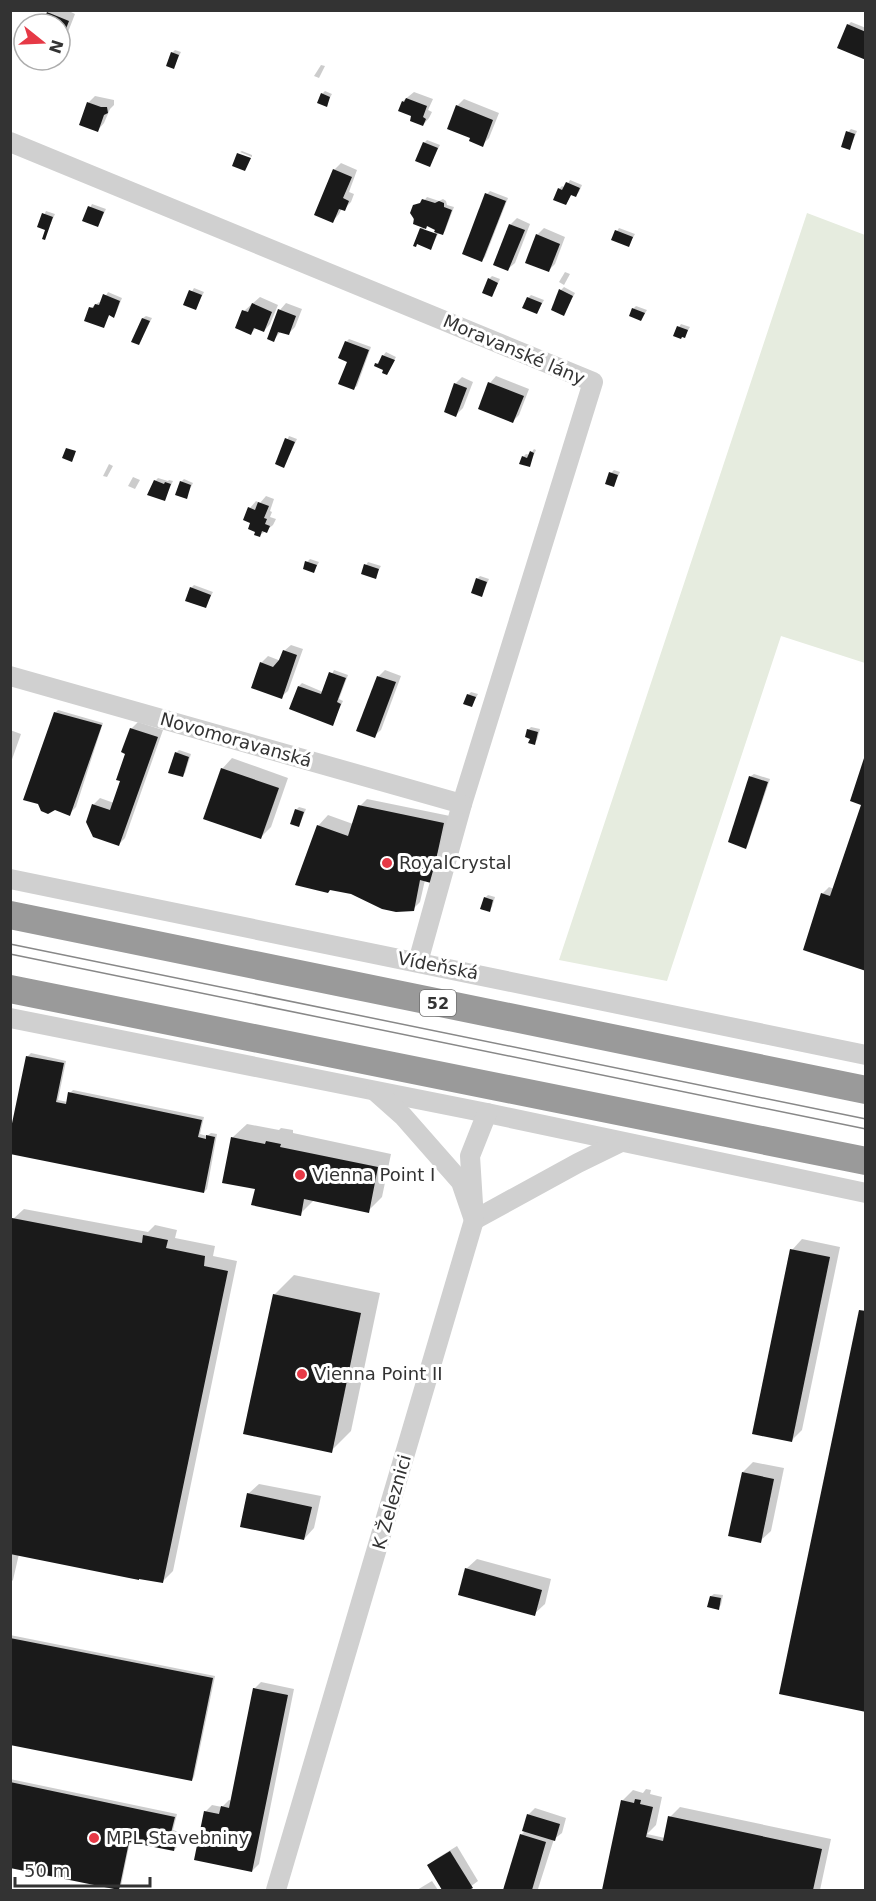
<svg xmlns="http://www.w3.org/2000/svg" width="876" height="1901" font-family="'DejaVu Sans',sans-serif">
<style>
.green{fill:#e6ecdf}
.shadow{fill:#0003;fill-rule:evenodd}
.building{fill:#1a1a1a}
.lines{fill:none;stroke-linecap:round;stroke-linejoin:round}
.minor{stroke:#d0d0d0;stroke-width:20}
.highway{stroke:#9a9a9a;stroke-width:28}
.tram{stroke:#888;stroke-width:1.5}
.poi-dot{fill:#e63946;stroke:#fff;stroke-width:2}
.labels{text-anchor:middle;stroke-width:6;stroke-linejoin:round;paint-order:stroke}
.shield{fill:#fff;stroke:#707070;stroke-width:1.5}
.shield-label{font-size:16px;font-weight:bold;fill:#333}
.street-label{font-size:18px;fill:#333;stroke:#fff}
.poi-label{font-size:18px;fill:#333;stroke:#fff;text-anchor:start}
</style>
<rect width="100%" height="100%" fill="#fff"/>
<polygon class="green" points="807,213 865,235 865,663 781,636 667,981 559,960"/>
<g class="shadow">
<polygon points="50,10 67,10 75,14 68,32 61,39 60,24 43,24"/>
<polygon points="851,22 866,28 866,58 848,25"/>
<polygon points="175,50 181,52 173,68 172,53"/>
<polygon points="321,65 325,66 319,78 314,76"/>
<polygon points="325,91 332,94 326,105 322,94"/>
<polygon points="414,92 433,99 428,110 432,112 429,118 423,125 413,116 400,110 403,101"/>
<polygon points="95,96 114,100 114,105 110,109 104,123 98,130 81,124 89,102"/>
<polygon points="464,99 499,113 489,138 482,145 472,137 457,106"/>
<polygon points="851,129 857,131 850,148 848,132"/>
<polygon points="427,140 440,145 430,165 424,143"/>
<polygon points="242,151 252,155 252,157 240,152"/>
<polygon points="341,163 357,170 349,192 354,194 351,202 344,209 342,208 339,214 333,221 334,170"/>
<polygon points="570,180 582,185 579,192 576,195 572,193 566,204 559,189 562,186 565,188"/>
<polygon points="490,191 508,198 485,257 482,260 487,194"/>
<path d="M427,197L439,201L443,199L446,201L447,205L454,207L445,231L442,234L439,232L431,248L419,243L415,245L422,226L414,223L412,213L415,206L423,202ZM426,224L437,229L434,235L423,231Z"/>
<polygon points="92,204 106,209 98,226 84,220"/>
<polygon points="46,211 55,214 44,238 47,229 39,226"/>
<polygon points="517,218 530,224 515,263 508,269 510,225"/>
<polygon points="544,228 565,237 555,264 548,271 537,235"/>
<polygon points="619,228 635,234 629,245 617,231"/>
<polygon points="565,272 570,274 564,285 559,282"/>
<polygon points="492,276 500,279 492,296 489,279"/>
<polygon points="564,287 575,293 564,314 561,290"/>
<polygon points="194,288 204,292 196,308 185,304"/>
<polygon points="108,292 122,298 116,313 114,316 110,314 103,327 91,308 99,302 102,303"/>
<polygon points="531,295 544,300 537,313 528,298"/>
<polygon points="260,297 278,305 270,324 264,331 256,328 251,333 244,311"/>
<polygon points="286,303 302,309 295,327 288,334 281,331 273,341 280,310"/>
<polygon points="636,306 647,310 641,320 633,309"/>
<polygon points="146,316 152,318 139,344 143,318"/>
<polygon points="681,324 690,327 685,336 679,327"/>
<polygon points="349,339 371,347 357,386 354,388 346,342"/>
<polygon points="386,352 396,357 387,373 385,369 376,365"/>
<polygon points="496,376 529,389 519,415 513,421 490,383"/>
<polygon points="462,377 473,382 463,408 456,415 455,384"/>
<polygon points="289,436 297,439 284,466 277,464"/>
<polygon points="534,449 536,450 529,466 523,457 526,454 530,455"/>
<polygon points="109,464 113,466 107,477 103,476"/>
<polygon points="614,470 620,472 614,485 611,473"/>
<polygon points="133,477 140,480 135,489 128,486"/>
<polygon points="158,478 168,481 169,480 173,481 164,500 155,481"/>
<polygon points="184,479 193,483 186,497 181,482"/>
<polygon points="266,496 274,499 270,511 272,512 270,517 276,519 273,525 259,536 252,522 250,508 256,501 260,503"/>
<polygon points="310,559 319,562 314,571 307,562"/>
<polygon points="368,562 381,566 375,577 366,565"/>
<polygon points="480,576 489,579 482,595 477,579"/>
<polygon points="194,585 213,592 205,607 191,588"/>
<polygon points="291,645 303,649 288,691 281,697 261,663 268,656 281,661 284,651"/>
<polygon points="334,670 348,675 339,699 343,701 332,724 299,686 302,683 323,692"/>
<polygon points="385,670 401,676 381,730 374,736 358,730 379,676"/>
<polygon points="471,692 478,694 472,705 468,695"/>
<polygon points="58,710 103,723 76,807 69,814 55,809 55,713"/>
<polygon points="138,722 163,730 125,838 118,845 88,822 94,804 100,798 114,803 122,780 131,729"/>
<polygon points="531,727 540,729 537,740 534,743 528,730"/>
<polygon points="10,730 21,734 10,765"/>
<polygon points="179,750 191,754 185,773 182,776 176,753"/>
<polygon points="232,758 288,778 271,827 261,837 222,769"/>
<polygon points="754,774 770,779 748,844 746,847 730,842 751,776"/>
<polygon points="367,799 450,816 437,874 425,880 420,902 413,909 318,826 328,815 353,824 360,806"/>
<polygon points="863,804 866,969 822,894 829,887 834,889"/>
<polygon points="299,807 306,809 299,826 296,810"/>
<polygon points="488,895 495,897 492,907 489,910 485,898"/>
<polygon points="31,1053 66,1061 58,1100 68,1102 70,1093 73,1090 204,1117 200,1134 207,1136 211,1133 217,1134 207,1189 204,1192 10,1152 28,1056"/>
<polygon points="247,1124 279,1130 281,1128 293,1130 293,1133 391,1154 382,1197 368,1211 314,1200 300,1214 257,1188 224,1182 233,1137"/>
<polygon points="24,1209 148,1232 155,1225 177,1230 175,1238 215,1246 213,1256 237,1261 173,1571 162,1582 19,1554 13,1580 10,1583 10,1233 13,1219"/>
<polygon points="802,1239 840,1247 802,1430 792,1440 792,1250"/>
<polygon points="294,1275 380,1293 351,1431 331,1451 274,1295"/>
<polygon points="753,1462 784,1468 771,1531 760,1541 743,1472"/>
<polygon points="259,1484 321,1496 314,1528 304,1539 248,1494"/>
<polygon points="477,1559 551,1579 545,1604 534,1614 466,1569"/>
<polygon points="714,1594 723,1595 721,1605 718,1608 711,1596"/>
<polygon points="10,1635 215,1676 194,1777 191,1780 10,1743"/>
<polygon points="261,1682 294,1689 259,1864 252,1871 205,1812 212,1805 222,1807 229,1800 232,1801 254,1689"/>
<polygon points="10,1779 177,1814 173,1830 179,1832 177,1847 174,1850 130,1841 121,1886 118,1889 10,1867"/>
<polygon points="646,1789 651,1790 650,1794 662,1797 656,1825 647,1834 665,1838 670,1817 680,1807 831,1839 820,1890 604,1890 622,1801 633,1790 643,1793"/>
<polygon points="535,1808 566,1818 562,1833 554,1839 538,1889 504,1890 521,1835 526,1830 528,1815"/>
<polygon points="457,1846 478,1881 466,1890 444,1890 429,1865 436,1859"/>
<polygon points="432,1881 438,1890 417,1890"/>
</g>
<g class="building">
<polygon points="47,12 69,21 60,44 60,24 42,24"/>
<polygon points="847,24 866,32 866,60 837,48"/>
<polygon points="171,52 179,55 174,69 166,66"/>
<polygon points="321,93 330,97 327,107 317,103"/>
<polygon points="406,98 427,106 423,117 426,119 423,126 410,121 411,116 398,111 402,101 404,102"/>
<polygon points="87,102 101,107 107,107 108,113 104,115 98,132 79,125"/>
<polygon points="456,105 493,120 483,147 469,141 470,138 447,129"/>
<polygon points="846,131 855,134 850,150 841,147"/>
<polygon points="423,142 438,148 430,167 415,161"/>
<polygon points="237,153 251,158 245,171 232,166"/>
<polygon points="333,169 352,177 343,198 349,201 345,211 339,209 333,223 314,215"/>
<polygon points="566,182 580,188 576,197 571,195 566,205 553,200 558,188 562,190"/>
<polygon points="485,193 506,201 482,262 462,254"/>
<polygon points="422,199 435,203 439,201 444,203 444,207 452,210 443,235 434,232 435,230 427,226 426,229 413,224 414,219 410,213 413,205 420,203"/>
<polygon points="88,206 104,212 98,227 82,221"/>
<polygon points="42,213 53,217 45,240 42,239 45,230 37,227"/>
<polygon points="509,224 525,230 508,271 493,265"/>
<polygon points="420,228 437,234 431,250 417,244 416,247 413,246"/>
<polygon points="615,230 633,237 629,247 611,240"/>
<polygon points="536,234 560,244 549,272 525,263"/>
<polygon points="488,278 498,283 492,297 482,293"/>
<polygon points="559,289 573,296 564,316 551,310"/>
<polygon points="189,290 202,295 196,310 183,305"/>
<polygon points="103,294 120,301 114,318 109,315 104,328 84,321 89,307 93,308 95,304 99,305"/>
<polygon points="527,297 542,303 537,314 522,308"/>
<polygon points="252,303 272,312 264,332 254,328 251,335 235,328 242,310 248,312"/>
<polygon points="632,308 645,313 641,321 629,316"/>
<polygon points="278,309 296,316 289,335 278,332 274,342 267,339"/>
<polygon points="142,318 150,321 139,345 131,342"/>
<polygon points="677,326 688,330 685,338 682,337 681,339 673,336"/>
<polygon points="345,341 369,350 354,390 338,384 347,362 338,358"/>
<polygon points="382,355 395,360 387,375 382,373 383,370 374,366 375,363 378,364"/>
<polygon points="488,382 524,396 513,423 478,409"/>
<polygon points="454,383 467,388 456,417 444,412"/>
<polygon points="285,438 295,442 284,468 275,464"/>
<polygon points="66,448 76,451 72,462 62,458"/>
<polygon points="530,451 534,453 530,467 519,464 522,456 527,458"/>
<polygon points="609,472 618,475 614,487 605,484"/>
<polygon points="154,480 164,484 165,482 171,484 165,501 147,495"/>
<polygon points="180,481 191,485 187,499 175,495"/>
<polygon points="258,502 269,506 264,518 267,519 265,524 270,526 267,533 262,531 260,537 254,535 255,532 248,529 250,523 243,520 248,507 255,510"/>
<polygon points="305,561 317,565 314,573 303,569"/>
<polygon points="364,564 379,569 376,579 361,574"/>
<polygon points="476,578 487,582 482,597 471,593"/>
<polygon points="190,587 211,595 206,608 185,601"/>
<polygon points="283,650 297,655 282,699 251,688 260,662 273,667 279,660"/>
<polygon points="329,672 346,678 337,702 341,704 333,726 289,709 298,686 321,694"/>
<polygon points="377,676 396,682 375,738 356,731"/>
<polygon points="467,694 476,697 472,707 463,704"/>
<polygon points="54,712 102,725 70,816 55,810 48,814 41,811 38,804 23,800"/>
<polygon points="130,728 158,737 119,846 93,837 86,822 92,804 110,810 120,781 116,780 125,754 121,752"/>
<polygon points="527,729 538,732 535,745 528,743 530,739 525,737"/>
<polygon points="175,752 189,757 183,777 168,773"/>
<polygon points="865,755 866,755 866,971 803,950 821,893 830,896 861,805 850,801"/>
<polygon points="221,768 279,788 261,839 203,819"/>
<polygon points="749,776 768,782 746,849 728,842"/>
<polygon points="358,805 444,823 431,883 420,880 414,911 396,912 382,909 351,894 330,890 328,893 295,885 317,825 348,836"/>
<polygon points="295,809 304,812 299,827 290,824"/>
<polygon points="484,897 493,900 490,912 480,909"/>
<polygon points="26,1056 64,1063 56,1102 66,1104 68,1092 202,1120 198,1137 206,1139 206,1135 215,1137 204,1193 10,1154 10,1133"/>
<polygon points="231,1137 265,1144 266,1141 281,1144 280,1147 378,1167 369,1213 304,1199 301,1216 251,1205 255,1189 222,1183"/>
<polygon points="12,1218 142,1243 143,1235 168,1240 166,1248 205,1256 204,1266 228,1271 163,1583 139,1579 139,1580 10,1554"/>
<polygon points="790,1249 830,1257 792,1442 752,1434"/>
<polygon points="273,1294 361,1313 332,1453 243,1434"/>
<polygon points="859,1310 866,1311 866,1712 779,1694"/>
<polygon points="742,1472 774,1479 761,1543 728,1536"/>
<polygon points="247,1493 312,1507 304,1540 240,1527"/>
<polygon points="465,1568 542,1590 535,1616 458,1595"/>
<polygon points="710,1596 721,1598 719,1610 707,1607"/>
<polygon points="10,1638 213,1678 192,1781 10,1745"/>
<polygon points="253,1688 288,1695 252,1872 194,1860 204,1811 219,1814 221,1806 229,1808"/>
<polygon points="10,1782 175,1817 171,1833 177,1835 174,1851 129,1842 119,1890 10,1868"/>
<polygon points="635,1799 641,1800 640,1804 653,1807 646,1837 663,1841 668,1816 822,1849 813,1890 602,1890 621,1800 634,1803"/>
<polygon points="527,1814 560,1824 555,1841 522,1831"/>
<polygon points="520,1834 546,1842 532,1890 503,1890"/>
<polygon points="450,1851 473,1888 469,1890 442,1890 427,1865"/>
</g>
<g class="lines">
<g class="minor">
<polyline points="10,142 593,382 462,804 418,962"/>
<polyline points="10,676 462,804"/>
<polyline points="10,879 866,1055"/>
<polyline points="10,1018 487,1113 866,1193"/>
<polyline points="376,1092 403,1116 461,1182 474,1220 578,1163 621,1142"/>
<polyline points="276,1890 474,1220 470,1156 487,1113"/>
</g>
<g class="highway">
<polyline points="10,915 866,1090"/>
<polyline points="10,989 866,1161"/>
</g>
<g class="tram">
<polyline points="10,944 866,1119"/>
<polyline points="10,954 866,1129"/>
</g>
</g>
<g class="poi-dot">
<circle cx="387" cy="863" r="6"/>
<circle cx="300" cy="1175" r="6"/>
<circle cx="302" cy="1374" r="6"/>
<circle cx="94" cy="1838" r="6"/>
</g>
<g class="labels">
<rect class="shield" x="420" y="990" width="36" height="26" rx="4.5"/>
<g class="shield-label">
<text x="438" y="1009">52</text>
</g>
<g class="street-label">
<text transform="translate(514 350) rotate(23)" y="6">Moravanské lány</text>
<text transform="translate(236 740) rotate(16)" y="6">Novomoravanská</text>
<text transform="translate(438 966) rotate(11)" y="6">Vídeňská</text>
<text transform="translate(392 1502) rotate(-74)" y="6">K Železnici</text>
</g>
<g class="poi-label">
<text x="399" y="869">RoyalCrystal</text>
<text x="312" y="1181">Vienna Point I</text>
<text x="314" y="1380">Vienna Point II</text>
<text x="106" y="1844">MPL Stavebniny</text>
</g>
</g>
<rect width="876" height="1901" fill="none" stroke="#333333" stroke-width="24"/>
<g transform="translate(42 42) rotate(108)"><circle r="28" fill="#ffffff" stroke="#adadad" stroke-width="1.5"/>
<path d="M0-4.5L10 22L0 15L-10 22Z" fill="#e63946"/>
<text y="-9" font-size="16" font-weight="bold" text-anchor="middle" fill="#333333">N</text>
</g>
<path d="M15 1877v9h135v-9" fill="none" stroke="#333333" stroke-width="3"/>
<text x="24" y="1877" font-size="18" fill="#333333" stroke="#ffffff" stroke-width="4.5" paint-order="stroke">50 m</text>
</svg>
